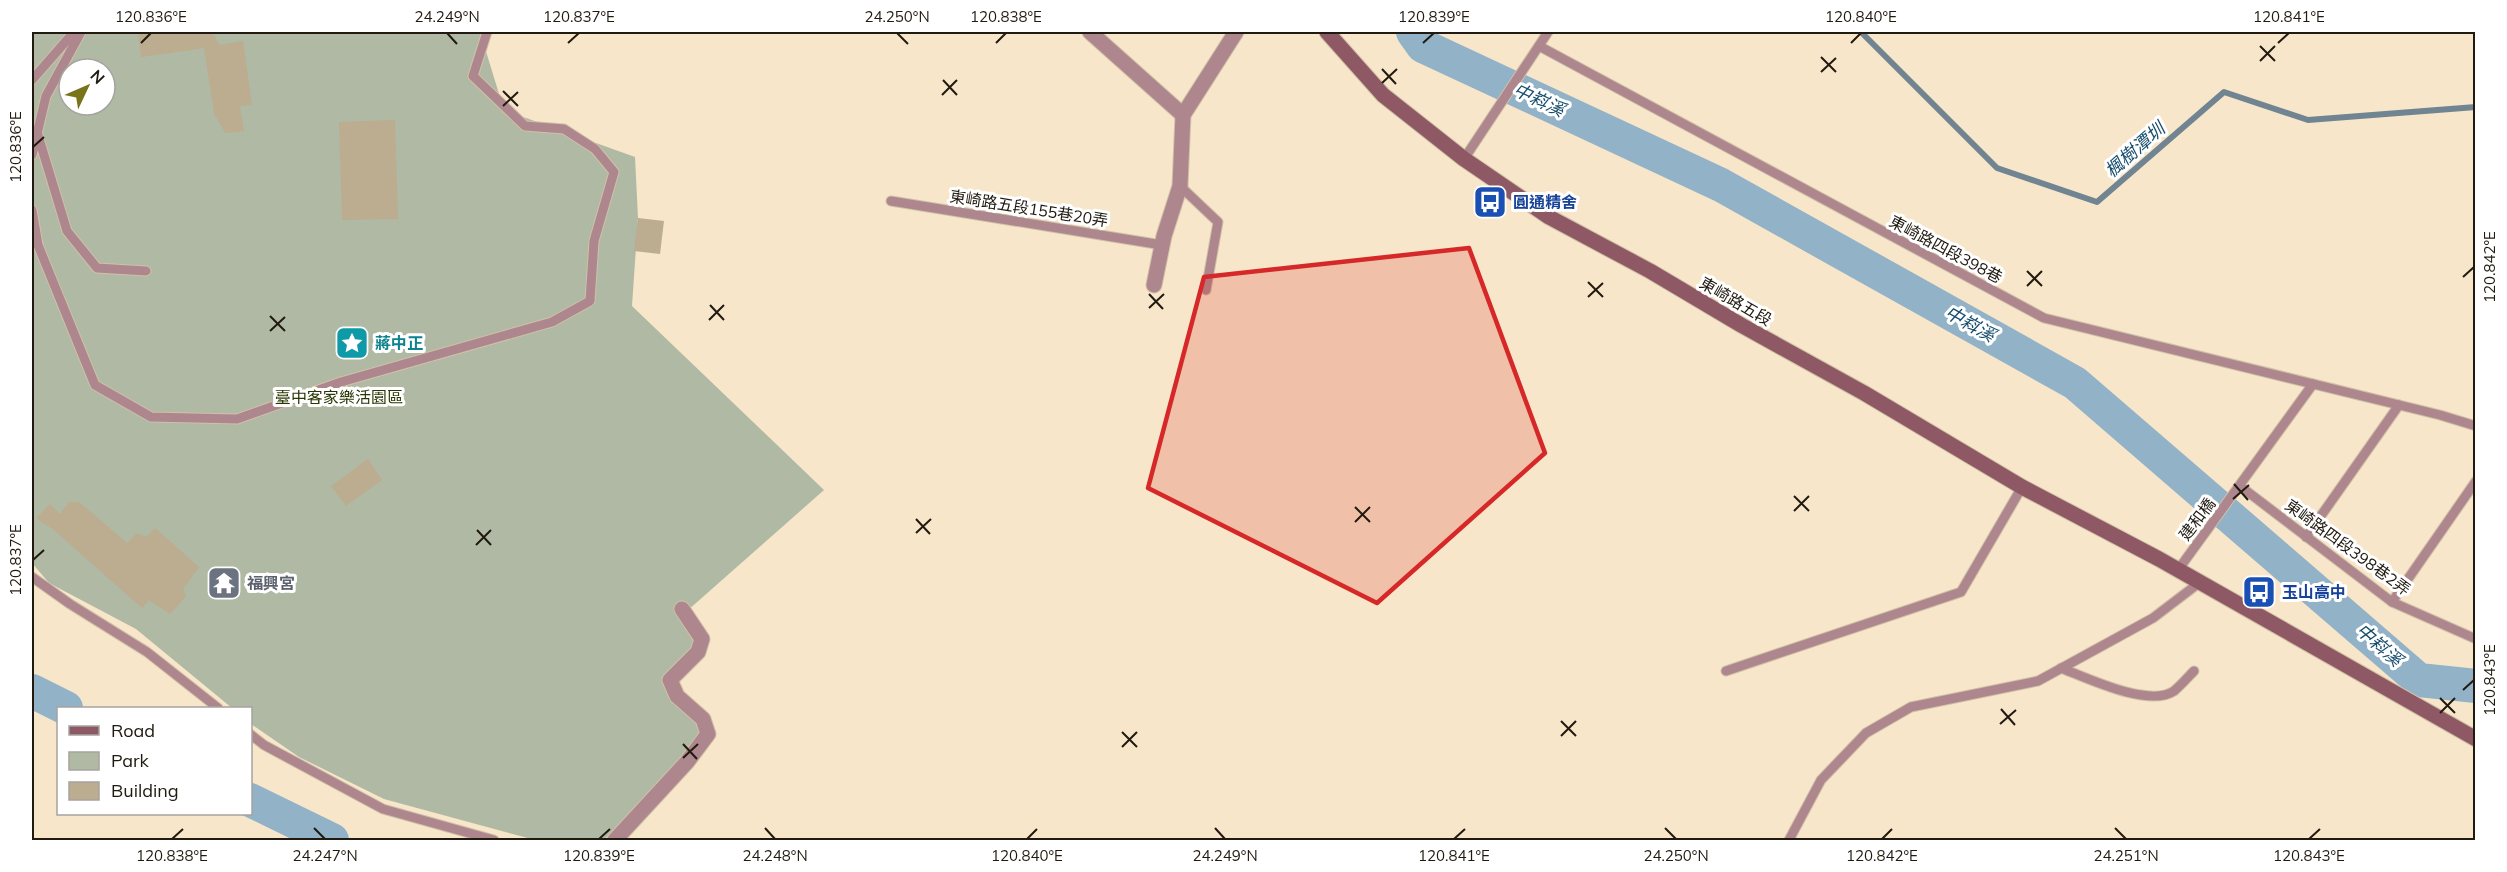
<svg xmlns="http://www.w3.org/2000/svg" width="2507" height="872" font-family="Mulish,'Noto Sans TC',sans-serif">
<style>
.green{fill:#b0b9a3;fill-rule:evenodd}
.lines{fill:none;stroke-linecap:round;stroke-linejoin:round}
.stream{stroke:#708491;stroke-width:6}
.river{stroke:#92b2c8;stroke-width:34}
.building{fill:#bcac90}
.lane-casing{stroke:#d0c1a8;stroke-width:11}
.street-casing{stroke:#d0c1a8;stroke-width:17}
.secondary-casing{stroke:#d0c1a8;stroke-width:17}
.lane{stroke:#ae878e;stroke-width:9}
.street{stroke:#ae878e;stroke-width:15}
.secondary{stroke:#8e5864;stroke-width:15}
.marked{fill:#d62828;fill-opacity:0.2;stroke:#d62828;stroke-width:4.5;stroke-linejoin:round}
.ticks{fill:none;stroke:#201a10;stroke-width:2}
.labels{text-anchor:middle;stroke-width:6;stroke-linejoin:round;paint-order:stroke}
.transit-label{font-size:16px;font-weight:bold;fill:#164399;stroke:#fff;text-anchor:start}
.street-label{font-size:16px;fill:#201a10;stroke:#fff}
.culture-label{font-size:16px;font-weight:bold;fill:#0d838f;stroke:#fff;text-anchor:start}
.park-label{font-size:16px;fill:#283701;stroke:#fff}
.worship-label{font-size:16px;font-weight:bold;fill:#5b616d;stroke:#fff;text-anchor:start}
.water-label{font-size:18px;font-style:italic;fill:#164e6d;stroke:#fff}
.neatline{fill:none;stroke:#201a10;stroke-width:2}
.ticks-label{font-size:15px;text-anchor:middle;fill:#201a10}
</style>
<rect width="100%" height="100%" fill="#f7e6c9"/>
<path class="green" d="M32,32H480L504,110L635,157L638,218L632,306L824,490L679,618L697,647L665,682L706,736L604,840H535L384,799L299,757L251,724L250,708H232L136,629L49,583L32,563ZM69,69H105V105H69Z"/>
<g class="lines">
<polyline class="stream" points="1861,32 1997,168 2097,202 2224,92 2308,120 2476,107"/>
<g class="river">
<polyline points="1413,32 1423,46 1721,185 2075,383 2419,680 2476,686"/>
<polyline points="32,691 66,708"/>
<polyline points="250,800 332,840"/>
</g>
</g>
<g class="building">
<polygon points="138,32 213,32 219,45 243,41 252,105 240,106 244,131 225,133 214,113 204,48 141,57"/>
<polygon points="395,120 398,219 342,220 339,122"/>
<polygon points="638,218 664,221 660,254 634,251"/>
<polygon points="368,459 382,480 346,506 331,486"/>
<polygon points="69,502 79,502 127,543 137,533 146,537 155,528 199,567 183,589 186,596 170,614 149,600 142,608 55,531 36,518 50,504 60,514"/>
</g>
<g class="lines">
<g class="lane-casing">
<g id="lane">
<polyline points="1539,46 2044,318 2440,415 2476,426"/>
<polyline points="32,80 74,32"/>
<polyline points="37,132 67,231 97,268 146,271"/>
<polyline points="32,155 46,96 81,32"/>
<polyline points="1464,159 1548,32"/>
<polyline points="1180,186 1218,222 1206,290"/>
<polyline points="891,201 1162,245"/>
<polyline points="32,210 38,245 95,385 151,417 237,419 341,382 552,322 590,301 594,241 614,172 595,149 564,129 525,126 473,76 487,32"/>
<polyline points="2240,486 2392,602 2476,639"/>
<polyline points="2306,537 2399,405"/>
<polyline points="2178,570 2313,384"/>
<polyline points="32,577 70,604 147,652 218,708"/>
<polyline points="2392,602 2476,481"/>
<path d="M2061,668C2087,678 2149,708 2174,691C2181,685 2188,677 2194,671"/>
<polyline points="1726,671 1961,592 2022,487"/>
<polyline points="250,734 264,745 383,809 494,840"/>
<polyline points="1789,840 1821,780 1866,733 1911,707 2038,681 2153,618 2199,583"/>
</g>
</g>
<g class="street-casing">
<g id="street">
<polyline points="1090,32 1183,115"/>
<polyline points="1154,285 1164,236 1180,186 1183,115 1236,32"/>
<polyline points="615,840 687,762 708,734 703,719 677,696 670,680 698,652 702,639 682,609"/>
</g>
</g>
<g class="secondary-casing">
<polyline id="secondary" points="1327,32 1383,95 1464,159 1549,217 1650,271 1741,325 1864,393 2022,487 2159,559 2476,739"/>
</g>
<use href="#lane" class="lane"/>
<use href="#street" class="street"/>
<use href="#secondary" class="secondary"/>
</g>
<path class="marked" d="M1469,248L1545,453L1377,603L1148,488L1204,277Z"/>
<path class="ticks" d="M447,33L457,44M897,33L908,44M141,43L151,33M568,43L579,33M996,43L1006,33M1423,43L1434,33M1851,43L1861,33M2278,43L2289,33M2260,46L2275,61M1821,57L1836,72M2260,61L2275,46M1382,69L1396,84M1821,72L1836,58M943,80L957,95M1382,83L1397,69M503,91L518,106M942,95L957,80M503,106L518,92M33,147L44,137M2027,271L2042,286M2463,277L2474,267M1588,282L1603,297M2027,286L2042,271M1149,294L1163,309M1588,297L1603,283M710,305L724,320M1149,308L1164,294M270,316L285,331M709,320L724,305M270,331L285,317M2234,484L2248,500M1794,496L1809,511M2233,499L2249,485M1355,507L1370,522M1794,511L1809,496M916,519L930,534M1355,522L1370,507M477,530L491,545M916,533L931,519M476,545L491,530M33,560L44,550M2463,690L2474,680M2440,698L2455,713M2001,709L2015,725M2440,713L2455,698M1561,721L1576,736M2000,724L2016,710M1122,732L1137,747M1561,736L1576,721M683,744L697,759M1122,747L1137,732M683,758L698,744M314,828L325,839M765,828L775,839M1215,828L1225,839M1665,828L1676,839M2115,828L2126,839M172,839L183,829M599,839L610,829M1027,839L1037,829M1454,839L1465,829M1882,839L1892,829M2309,839L2320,829"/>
<defs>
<g id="bus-square" transform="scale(1.725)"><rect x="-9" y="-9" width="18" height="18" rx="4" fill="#1a4fb4" stroke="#fff"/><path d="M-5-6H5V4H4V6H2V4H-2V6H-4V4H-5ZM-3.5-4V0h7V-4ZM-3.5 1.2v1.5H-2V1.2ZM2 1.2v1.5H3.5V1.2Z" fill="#fff"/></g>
<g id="sight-square" transform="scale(1.725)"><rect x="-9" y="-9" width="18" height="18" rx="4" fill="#0f9aa8" stroke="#fff"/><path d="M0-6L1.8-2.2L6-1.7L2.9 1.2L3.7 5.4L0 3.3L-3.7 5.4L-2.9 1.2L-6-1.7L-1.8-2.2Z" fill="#fff"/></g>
<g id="temple-square" transform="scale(1.725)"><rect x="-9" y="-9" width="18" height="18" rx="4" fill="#6b7280" stroke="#fff"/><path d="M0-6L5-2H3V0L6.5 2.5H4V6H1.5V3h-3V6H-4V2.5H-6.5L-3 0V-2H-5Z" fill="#fff"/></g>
</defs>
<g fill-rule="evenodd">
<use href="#bus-square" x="1490" y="202"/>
<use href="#sight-square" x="352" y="343"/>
<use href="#temple-square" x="224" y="583"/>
<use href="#bus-square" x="2259" y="592"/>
</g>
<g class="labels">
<g class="transit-label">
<text x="1513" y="208">圓通精舍</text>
<text x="2282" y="598">玉山高中</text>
</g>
<g class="street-label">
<text transform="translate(1029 208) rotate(9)" y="6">東崎路五段155巷20弄</text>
<text transform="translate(1946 249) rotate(28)" y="6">東崎路四段398巷</text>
<text transform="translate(1736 301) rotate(30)" y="6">東崎路五段</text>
<text transform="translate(2197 519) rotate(-53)" y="6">建和橋</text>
<text transform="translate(2348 547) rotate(36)" y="6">東崎路四段398巷2弄</text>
</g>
<g class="culture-label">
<text x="375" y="349">蔣中正</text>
</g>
<g class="park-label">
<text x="339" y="403">臺中客家樂活園區</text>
</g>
<g class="worship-label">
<text x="247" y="589">福興宮</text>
</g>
<g class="water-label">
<text transform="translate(1539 100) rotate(25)" y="6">中嵙溪</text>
<text transform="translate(2135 150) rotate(-41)" y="6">楓樹潭圳</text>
<text transform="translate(1970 324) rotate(29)" y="6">中嵙溪</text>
<text transform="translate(2379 645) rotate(41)" y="6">中嵙溪</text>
</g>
</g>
<rect width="2507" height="872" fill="none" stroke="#ffffff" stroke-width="66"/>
<rect x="57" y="707" width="195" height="108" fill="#ffffff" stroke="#a6a39f" stroke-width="1.5"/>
<rect x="69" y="726" width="30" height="9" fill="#8e5864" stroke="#a6a39f" stroke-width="1.5"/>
<text x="111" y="737" font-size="18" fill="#201a10">Road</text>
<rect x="69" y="752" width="30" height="18" fill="#b0b9a3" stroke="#a6a39f" stroke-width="1.5"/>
<text x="111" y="767" font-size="18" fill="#201a10">Park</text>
<rect x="69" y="782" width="30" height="18" fill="#bcac90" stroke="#a6a39f" stroke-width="1.5"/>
<text x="111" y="797" font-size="18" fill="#201a10">Building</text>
<g transform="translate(87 87) rotate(46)"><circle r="28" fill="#ffffff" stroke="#a6a39f" stroke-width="1.5"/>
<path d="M0-4.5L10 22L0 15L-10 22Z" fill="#787419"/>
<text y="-9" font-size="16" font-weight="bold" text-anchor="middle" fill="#201a10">N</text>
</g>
<rect x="33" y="33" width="2441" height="806" class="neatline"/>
<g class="ticks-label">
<text x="151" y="22">120.836°E</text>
<text x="447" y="22">24.249°N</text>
<text x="579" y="22">120.837°E</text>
<text x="897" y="22">24.250°N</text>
<text x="1006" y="22">120.838°E</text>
<text x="1434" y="22">120.839°E</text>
<text x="1861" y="22">120.840°E</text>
<text x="2289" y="22">120.841°E</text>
<text transform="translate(16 147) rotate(-90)" y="5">120.836°E</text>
<text transform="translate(2490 267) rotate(-90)" y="5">120.842°E</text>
<text transform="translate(16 560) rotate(-90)" y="5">120.837°E</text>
<text transform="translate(2490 680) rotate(-90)" y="5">120.843°E</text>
<text x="172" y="861">120.838°E</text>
<text x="325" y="861">24.247°N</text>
<text x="599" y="861">120.839°E</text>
<text x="775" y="861">24.248°N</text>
<text x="1027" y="861">120.840°E</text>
<text x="1225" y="861">24.249°N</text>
<text x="1454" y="861">120.841°E</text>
<text x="1676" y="861">24.250°N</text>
<text x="1882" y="861">120.842°E</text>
<text x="2126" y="861">24.251°N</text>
<text x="2309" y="861">120.843°E</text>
</g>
</svg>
